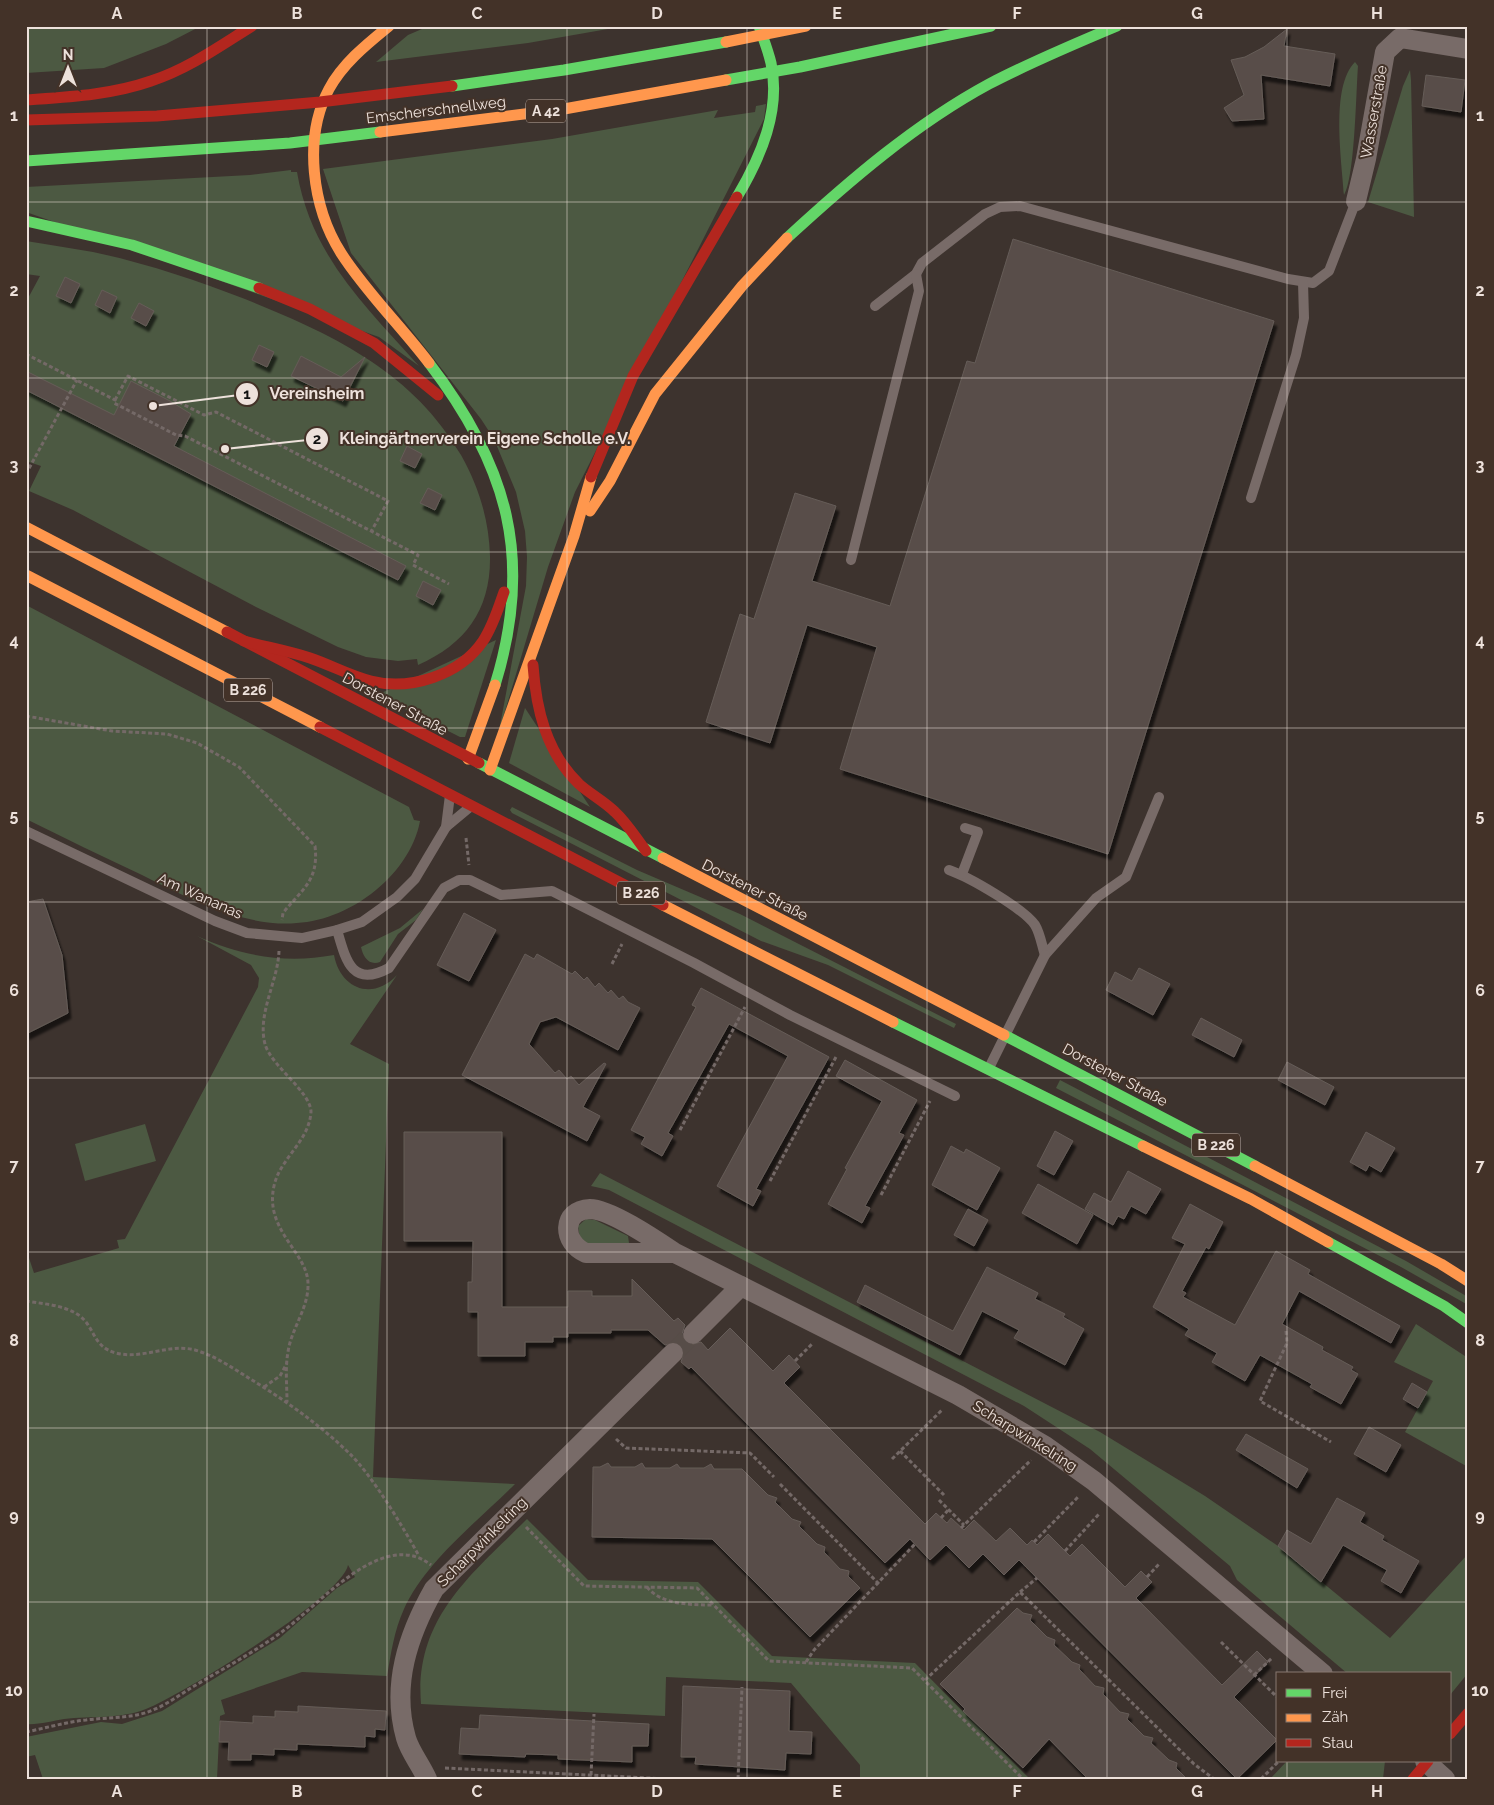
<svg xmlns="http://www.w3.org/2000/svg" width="1494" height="1805" font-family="Raleway,sans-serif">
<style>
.green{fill:#4c5942}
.building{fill:#594e48;stroke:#655c58;filter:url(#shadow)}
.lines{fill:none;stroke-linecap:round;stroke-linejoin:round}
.street-tunnel{stroke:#574d48;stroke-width:20;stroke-dasharray:20 10;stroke-linecap:butt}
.path{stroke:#746967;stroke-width:3;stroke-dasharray:4 2.5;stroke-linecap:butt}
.lane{stroke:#786b68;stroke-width:10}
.street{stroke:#786b68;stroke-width:20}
.fast{stroke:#63d668;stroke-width:11}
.slow{stroke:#ff974d;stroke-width:11}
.jam{stroke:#b3261e;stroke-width:11}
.grid{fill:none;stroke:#ede1db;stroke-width:1;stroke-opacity:0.55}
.labels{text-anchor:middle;stroke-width:4;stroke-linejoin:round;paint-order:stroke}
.shield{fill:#433228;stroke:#baaca5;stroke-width:1}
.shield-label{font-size:14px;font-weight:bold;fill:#ede1db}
.street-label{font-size:15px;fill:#ede1db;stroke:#433228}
.leader{fill:none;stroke:#ede1db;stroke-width:2}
.callout-dot{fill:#ede1db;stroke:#433228;stroke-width:2}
.mark-label{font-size:15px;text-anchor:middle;font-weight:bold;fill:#111}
.callout-label{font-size:16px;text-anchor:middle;font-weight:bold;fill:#ede1db;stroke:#433228;stroke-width:4;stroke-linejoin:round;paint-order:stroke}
.neatline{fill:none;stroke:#ede1db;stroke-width:2}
.grid-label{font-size:16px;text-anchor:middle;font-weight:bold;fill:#ede1db}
</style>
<defs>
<filter id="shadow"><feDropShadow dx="3" dy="5.5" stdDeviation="1" flood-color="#0009"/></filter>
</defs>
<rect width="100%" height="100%" fill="#3d332e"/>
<g class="green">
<polygon points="26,26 201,26 166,44 104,68 26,73"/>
<polygon points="429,26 625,26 528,43 376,62 408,35"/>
<path d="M1355,62L1358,66C1356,92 1355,178 1344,195C1342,161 1330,87 1355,62Z"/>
<polygon points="1410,70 1411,80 1414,217 1368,202 1403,86"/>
<polygon points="766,104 764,119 575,492 548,567 499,731 526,586 527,557 525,531 516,492 494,439 481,419 351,253 323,169 552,139 718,110 714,118 755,112 756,106"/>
<path d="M291,170V172H297C311,255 365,306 419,366L379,337L26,212V187L250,175Z"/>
<path d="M26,241C49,245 71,248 93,252C145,263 196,280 245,299C332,334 412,371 461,455C479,487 489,520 490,556C491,609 466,644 418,665L417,659L398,661L366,657L338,647L256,607L73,510L29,491L41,466L29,462L26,466V302L40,276L26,274Z"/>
<path d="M26,605L409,807L414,820L420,821C415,849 395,876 371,894C293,952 218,913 142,875C103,857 65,838 26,819Z"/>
<polygon points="496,640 465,737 460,737 377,695"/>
<polygon points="525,708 590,807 509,763"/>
<polygon points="512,807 637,870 740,914 956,1024 954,1028 828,965 761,941 512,813 510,810"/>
<path d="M423,909L416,920L398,934L380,962C369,966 363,957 361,947L400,928Z"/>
<path d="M197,936C242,956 285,964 334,955C340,988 372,1002 397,975L350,1044L389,1064L373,1477L515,1484C479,1520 425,1562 404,1609C394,1631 391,1653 387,1676L302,1672L221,1700L225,1714L220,1716L217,1779H43L35,1755L26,1757V1737L101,1722L122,1724L162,1711L280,1638L337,1588L355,1577L348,1565C343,1596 180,1696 146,1709C121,1719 91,1716 64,1719C52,1721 38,1725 26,1724V1249L34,1273L119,1248L117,1240L125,1239L258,987L259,978L251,965Z"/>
<polygon points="1060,1080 1406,1261 1468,1297 1468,1305 1401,1267 1056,1088"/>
<polygon points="145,1124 156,1161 85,1181 75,1144"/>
<polygon points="600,1173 1100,1432 1205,1496 1278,1546 1390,1638 1468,1554 1468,1673 1450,1695 1450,1674 1348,1674 1237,1580 1230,1566 1090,1449 1024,1406 609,1190 591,1186"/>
<polygon points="586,1219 595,1220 628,1236 629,1243 588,1245 580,1239 578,1226"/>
<polygon points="1416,1324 1468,1358 1468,1467 1405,1432 1433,1381 1394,1362"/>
<path d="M527,1519L588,1580L698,1582L772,1656L915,1663L1030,1779H860V1765L791,1683L666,1677L665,1716L421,1704C414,1618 472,1574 527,1519Z"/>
<polygon points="1287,1761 1385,1761 1383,1779 1270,1779"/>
</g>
<g class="building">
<polygon points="1287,29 1284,46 1335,54 1330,86 1261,75 1264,119 1232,121 1224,108 1244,95 1231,60 1245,57 1264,47"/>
<polygon points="1426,75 1465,80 1461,112 1422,106"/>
<polygon points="1013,239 1274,321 1108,854 840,769 877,647 807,625 770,743 706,722 740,614 754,619 795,493 836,506 812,581 890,606 967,361 975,363"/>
<polygon points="65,277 80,284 71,303 56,296"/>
<polygon points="102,290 117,297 110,313 95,305"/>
<polygon points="139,303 154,311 146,326 131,318"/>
<polygon points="259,345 274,352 267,367 252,360"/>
<polygon points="301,356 341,377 365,357 343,401 291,376"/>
<polygon points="26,371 114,415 131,381 170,401 191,414 174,446 406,566 398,580 26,390"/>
<polygon points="407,446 422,454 415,468 400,461"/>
<polygon points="428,488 442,495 435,510 420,503"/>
<polygon points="423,581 441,590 433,605 416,596"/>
<polygon points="43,899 62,955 68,1013 26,1034 26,902"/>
<polygon points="464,913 496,930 469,981 437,965"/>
<polygon points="525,954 534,959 537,954 572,974 575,971 584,980 587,977 595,987 599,983 608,993 611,990 619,999 623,996 628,1002 640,1008 618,1050 556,1017 540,1022 529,1044 555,1073 559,1070 567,1079 571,1076 579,1085 604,1063 606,1064 583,1107 600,1116 587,1141 462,1075"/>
<polygon points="1139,968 1170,984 1153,1015 1106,990 1115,972 1132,981"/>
<polygon points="701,988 829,1057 756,1189 761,1191 753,1206 717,1186 788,1056 729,1024 668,1133 673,1136 662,1156 641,1144 645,1137 631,1130 696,1007 692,1005"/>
<polygon points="1201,1018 1242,1040 1234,1057 1192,1035"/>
<polygon points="845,1060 917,1100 899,1133 904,1135 865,1206 870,1208 862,1223 828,1204 847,1169 845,1168 882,1101 836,1076"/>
<polygon points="1287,1062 1334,1087 1325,1105 1278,1080"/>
<polygon points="1055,1131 1073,1141 1054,1175 1037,1166"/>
<polygon points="404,1132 502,1132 502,1307 568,1307 568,1291 592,1291 592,1296 632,1296 632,1279 674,1321 678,1318 685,1325 681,1337 689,1345 701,1342 708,1350 730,1328 773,1371 789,1355 800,1367 784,1383 925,1524 936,1513 947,1523 951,1518 964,1530 974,1520 996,1541 1010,1528 1027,1545 1032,1540 1037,1545 1048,1534 1070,1556 1082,1544 1125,1587 1141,1571 1152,1582 1136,1598 1222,1685 1257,1651 1268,1662 1234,1697 1277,1740 1237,1779 1019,1560 1004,1575 983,1554 969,1568 946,1545 930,1560 910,1539 885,1563 691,1367 689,1369 681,1362 685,1350 677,1342 665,1345 648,1330 611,1330 611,1333 568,1333 568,1337 553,1337 553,1342 525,1342 525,1356 478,1356 478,1312 468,1312 468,1282 472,1282 473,1241 404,1241"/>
<polygon points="1366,1132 1395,1148 1381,1172 1369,1165 1366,1171 1350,1162"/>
<polygon points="951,1146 964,1153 966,1149 1000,1168 977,1210 932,1185"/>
<polygon points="1128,1171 1161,1189 1146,1214 1131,1206 1124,1219 1118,1216 1113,1225 1085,1209 1094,1193 1111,1202"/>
<polygon points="1038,1184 1093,1215 1077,1244 1022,1213"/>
<polygon points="1190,1204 1223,1222 1209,1249 1206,1247 1182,1291 1186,1293 1183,1297 1235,1325 1276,1251 1310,1270 1308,1274 1400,1326 1391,1343 1299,1291 1282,1324 1323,1347 1322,1350 1353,1367 1351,1370 1358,1374 1341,1404 1310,1387 1312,1384 1260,1355 1245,1381 1212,1362 1217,1353 1185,1335 1189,1329 1153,1307 1185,1244 1172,1238"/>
<polygon points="968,1209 988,1220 974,1246 954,1235"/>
<polygon points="987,1267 1038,1293 1035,1299 1065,1314 1063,1317 1084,1329 1065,1365 1014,1338 1019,1330 982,1311 960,1355 857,1302 865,1285 953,1331"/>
<polygon points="1412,1383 1427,1392 1418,1408 1403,1399"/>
<polygon points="1369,1427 1401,1445 1386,1472 1354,1454"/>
<polygon points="1246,1434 1308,1469 1297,1488 1236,1450"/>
<polygon points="608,1463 611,1467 635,1467 642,1463 645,1468 670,1468 677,1464 680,1468 704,1468 711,1464 714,1469 742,1469 768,1495 777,1498 775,1502 792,1519 801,1522 799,1526 817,1544 825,1547 824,1552 840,1569 849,1571 848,1576 860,1588 810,1637 712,1539 592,1537 593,1467 600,1467"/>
<polygon points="1337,1498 1365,1513 1360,1522 1384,1536 1382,1540 1419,1561 1401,1593 1381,1581 1387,1570 1343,1545 1321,1582 1278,1546 1287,1530 1311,1544"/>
<polygon points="1017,1608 1023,1613 1032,1615 1030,1620 1047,1637 1055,1640 1054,1645 1072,1662 1080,1665 1079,1669 1095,1686 1104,1688 1103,1694 1120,1712 1129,1714 1127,1719 1144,1736 1153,1738 1151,1743 1169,1760 1177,1763 1176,1768 1187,1779 1088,1779 1049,1739 1023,1768 963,1711 965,1709 940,1684"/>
<polygon points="683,1686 790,1691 789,1731 812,1732 811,1754 786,1753 785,1770 695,1764 696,1757 681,1757"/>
<polygon points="298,1706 386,1711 385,1730 375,1729 375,1737 365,1736 365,1747 297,1744 297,1750 274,1749 274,1755 251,1754 251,1760 228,1760 229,1742 219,1742 220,1721 253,1723 253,1716 275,1717 275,1711 298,1712"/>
<polygon points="480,1715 649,1724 648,1746 632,1746 632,1762 558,1759 558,1755 526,1754 525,1757 459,1754 461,1728 479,1729"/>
</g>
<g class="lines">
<polyline class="street-tunnel" points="673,1353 693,1334"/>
<g class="path">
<polyline points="26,354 115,400 114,403 176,435 185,436 418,555 413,565 449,584"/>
<polyline points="115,400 128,376 204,415 216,412 388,501 371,532"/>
<polyline points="26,474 77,380"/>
<path d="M26,716L112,731L167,734L197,743L239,767L315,846C319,881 302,889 283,913L282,920"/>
<polyline points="466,838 469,865"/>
<path d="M279,951C278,981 257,1014 265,1044C271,1066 311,1092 311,1112C309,1142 280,1158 274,1186C264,1230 307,1252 308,1283C309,1308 291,1329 288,1352C285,1368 287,1386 287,1402"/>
<polyline points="612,964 622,944"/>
<polyline points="680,1130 745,1007"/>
<polyline points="770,1181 837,1055"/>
<polyline points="881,1195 930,1101"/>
<path d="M26,1301C44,1304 65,1305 80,1316C95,1328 93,1347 116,1353C142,1360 169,1343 195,1350C216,1356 234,1369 252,1380C286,1401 320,1425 349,1453C372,1475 403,1527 419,1556"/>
<polyline points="1286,1331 1287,1343 1260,1401 1331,1442"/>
<polyline points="795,1361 812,1344"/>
<polyline points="264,1387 280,1376 287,1363"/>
<polyline points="616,1439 626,1448 750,1453 774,1477"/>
<polyline points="900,1451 944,1495"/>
<polyline points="892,1459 943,1409"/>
<polyline points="780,1484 879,1584"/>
<polyline points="939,1500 964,1525"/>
<polyline points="941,1518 949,1509"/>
<polyline points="526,1527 584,1586 697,1588 769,1661 912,1668 1023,1779"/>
<polyline points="961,1528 1031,1460"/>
<polyline points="1034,1542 1079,1496"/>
<polyline points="1065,1551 1100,1513"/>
<polyline points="1147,1577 1160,1563"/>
<path d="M647,1587C661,1605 693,1605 714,1605"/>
<polyline points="1020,1592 1037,1578"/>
<polyline points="1221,1642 1278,1698"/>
<polyline points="806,1662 814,1650 915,1544"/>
<polyline points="1254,1675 1272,1658"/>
<polyline points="925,1680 1020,1592 1194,1764 1214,1779"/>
<path d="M26,1732C46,1728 66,1722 86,1720C108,1717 132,1719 153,1710C168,1704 182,1693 196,1685C226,1667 256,1651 283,1631C319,1605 383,1527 431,1565"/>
<polyline points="445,1768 669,1779"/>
<polyline points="591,1775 594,1714"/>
<polyline points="738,1779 742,1687"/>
<polyline points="1261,1779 1279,1761"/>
</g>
<g class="lane">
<polyline points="875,306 916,274 922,263 985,214 1000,207 1020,206 1288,279 1313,283 1329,271 1356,201"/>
<polyline points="1251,498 1296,355 1304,318 1303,282"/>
<polyline points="851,560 919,291 916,274"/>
<polyline points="446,827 470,807"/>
<polyline points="26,831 215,921 247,933 302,938 337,930 362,922 397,897 415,879 446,827 450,795"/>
<path d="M949,870C969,877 1023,908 1035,925C1040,933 1042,946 1045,955L1096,898L1126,877L1159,797"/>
<polyline points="962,874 978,832 965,828"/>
<path d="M337,930C346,961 352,988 389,968L444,888L459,880H470L501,895L552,891L694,963L790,1015L955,1096"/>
<polyline points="989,1068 1045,955"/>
</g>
<g class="street">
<polyline points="1356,201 1366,159 1385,52 1400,38 1468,49"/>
<path d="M675,1253H586C562,1243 561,1210 590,1209C610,1209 657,1241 675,1253L958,1395L1045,1446L1094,1481L1323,1674"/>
<polyline points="693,1334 741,1286"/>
<polyline points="1425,1761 1445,1779"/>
<path d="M427,1779C421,1765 410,1752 406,1738C391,1685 408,1635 434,1589L673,1353"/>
</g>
<g class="fast">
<polyline points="726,80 800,67 991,26"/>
<polyline points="452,86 564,70 726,42"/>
<polyline points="26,161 290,143 380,132"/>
<path d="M737,197C761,157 781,110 771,63C768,50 763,38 759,26"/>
<polyline points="26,221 132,245 259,288"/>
<path d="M787,238C849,181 915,124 989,84C1031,62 1074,44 1117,26"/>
<path d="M429,363C508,466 534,559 495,685"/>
<polyline points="479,763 663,858"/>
<polyline points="893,1022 1143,1146"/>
<polyline points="1004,1035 1255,1166"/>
<polyline points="1328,1242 1444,1306 1468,1323"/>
</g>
<g class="slow">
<path d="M389,26C367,44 343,63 329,89C303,138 312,207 341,253C366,292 401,326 429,363"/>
<polyline points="726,42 806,26"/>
<polyline points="380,132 564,109 726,80"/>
<polyline points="590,511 610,481 655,394 742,286 787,238"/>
<polyline points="26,527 227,632"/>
<polyline points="26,575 320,727"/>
<polyline points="468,759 495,685"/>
<polyline points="490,770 574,536 591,477"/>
<polyline points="663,858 1004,1035"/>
<polyline points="663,905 893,1022"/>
<polyline points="1143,1146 1251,1199 1328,1242"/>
<polyline points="1255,1166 1441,1264 1468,1281"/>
</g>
<g class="jam">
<path d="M26,100C68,97 111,95 151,81C188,69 220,46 252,26"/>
<polyline points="26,120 157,116 320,102 452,86"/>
<polyline points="259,288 310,309 374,343 438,395"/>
<polyline points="591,477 633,376 737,197"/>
<polyline points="227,632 479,763"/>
<path d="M244,641C266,647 289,651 310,658C331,665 350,676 371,681C410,691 460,675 483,641C493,626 498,609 504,592"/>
<path d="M533,665C536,709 546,752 579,784C590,794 604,801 615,812C627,823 636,838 646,851"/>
<polyline points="320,727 663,905"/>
<polyline points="1450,1734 1468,1713"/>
<polyline points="1413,1779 1428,1761"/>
</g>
</g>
<path class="grid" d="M207,26V1779M387,26V1779M567,26V1779M747,26V1779M927,26V1779M1107,26V1779M1287,26V1674M26,202H1468M26,378H1468M26,552H1468M26,728H1468M26,902H1468M26,1078H1468M26,1252H1468M26,1428H1468M26,1602H1468M1287,1761V1779"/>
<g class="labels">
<g class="shield">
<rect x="526" y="99.5" width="40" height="23" rx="4"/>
<rect x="224" y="678.5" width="48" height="23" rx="4"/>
<rect x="617" y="881.5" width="48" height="23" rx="4"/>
<rect x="1192" y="1133.5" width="48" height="23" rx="4"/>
</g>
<g class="shield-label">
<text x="546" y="116">A 42</text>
<text x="248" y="695">B 226</text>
<text x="641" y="898">B 226</text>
<text x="1216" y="1150">B 226</text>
</g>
<g class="street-label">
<text transform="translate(436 110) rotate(-7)" y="5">Emscherschnellweg</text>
<text transform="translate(1374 112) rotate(-80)" y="5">Wasserstraße</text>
<text transform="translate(395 704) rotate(28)" y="5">Dorstener Straße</text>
<text transform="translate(755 890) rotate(27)" y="5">Dorstener Straße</text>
<text transform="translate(200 896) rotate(24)" y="5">Am Wananas</text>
<text transform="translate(1115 1075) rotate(28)" y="5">Dorstener Straße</text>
<text transform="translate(1025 1436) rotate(32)" y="5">Scharpwinkelring</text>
<text transform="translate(482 1542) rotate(-45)" y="5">Scharpwinkelring</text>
</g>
</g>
<path class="leader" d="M153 406L247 394M225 449L317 439"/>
<g class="callout-dot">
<circle cx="153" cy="406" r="5"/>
<circle cx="225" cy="449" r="5"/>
<circle cx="247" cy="394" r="12"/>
<circle cx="317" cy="439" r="12"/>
</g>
<g class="mark-label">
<text x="247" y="399">1</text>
<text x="317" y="444">2</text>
</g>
<g class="callout-label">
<text x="317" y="399">Vereinsheim</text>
<text x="485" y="444">Kleingärtnerverein Eigene Scholle e.V.</text>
</g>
<rect width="1494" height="1805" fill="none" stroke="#433228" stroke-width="55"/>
<rect x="1276" y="1672" width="175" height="90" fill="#433228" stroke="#877870"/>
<rect x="1286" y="1689" width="25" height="8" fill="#63d668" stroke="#877870"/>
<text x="1322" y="1698" font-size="15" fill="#ede1db">Frei</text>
<rect x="1286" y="1714" width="25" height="8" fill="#ff974d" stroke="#877870"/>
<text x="1322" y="1722" font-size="15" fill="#ede1db">Zäh</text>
<rect x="1286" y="1739" width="25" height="8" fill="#b3261e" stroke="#877870"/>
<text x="1322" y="1748" font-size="15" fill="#ede1db">Stau</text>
<g transform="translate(68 68)" stroke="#433228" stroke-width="4" paint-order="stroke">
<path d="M0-4L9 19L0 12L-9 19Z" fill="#ede1db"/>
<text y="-8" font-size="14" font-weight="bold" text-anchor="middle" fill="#ede1db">N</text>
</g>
<rect x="28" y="28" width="1438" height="1750" class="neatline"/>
<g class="grid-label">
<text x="117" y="19">A</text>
<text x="297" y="19">B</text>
<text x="477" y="19">C</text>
<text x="657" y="19">D</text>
<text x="837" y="19">E</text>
<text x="1017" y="19">F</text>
<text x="1197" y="19">G</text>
<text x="1377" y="19">H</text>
<text x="14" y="121">1</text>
<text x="1480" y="121">1</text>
<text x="14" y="296">2</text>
<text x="1480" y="296">2</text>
<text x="14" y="471">3</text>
<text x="1480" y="471">3</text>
<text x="14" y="646">4</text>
<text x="1480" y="646">4</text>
<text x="14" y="821">5</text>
<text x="1480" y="821">5</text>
<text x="14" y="996">6</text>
<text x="1480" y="996">6</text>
<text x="14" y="1171">7</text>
<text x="1480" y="1171">7</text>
<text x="14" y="1346">8</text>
<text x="1480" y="1346">8</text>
<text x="14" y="1521">9</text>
<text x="1480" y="1521">9</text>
<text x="14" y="1696">10</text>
<text x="1480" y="1696">10</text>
<text x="117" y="1797">A</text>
<text x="297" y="1797">B</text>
<text x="477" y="1797">C</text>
<text x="657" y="1797">D</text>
<text x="837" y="1797">E</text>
<text x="1017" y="1797">F</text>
<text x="1197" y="1797">G</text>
<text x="1377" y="1797">H</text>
</g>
</svg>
